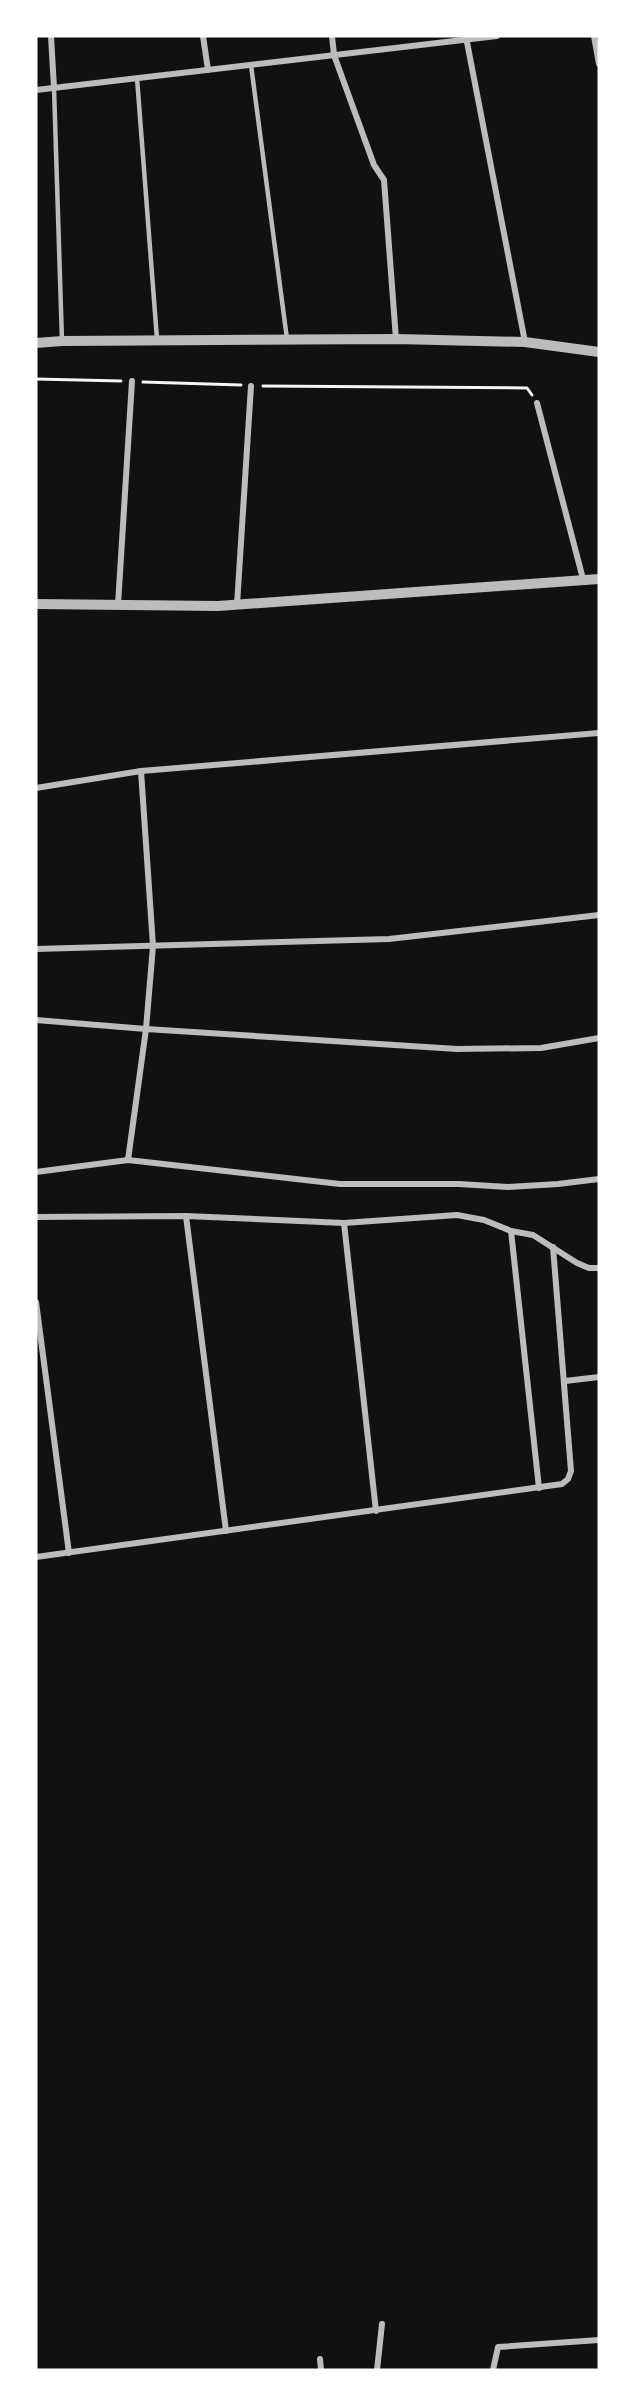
<svg xmlns="http://www.w3.org/2000/svg" width="635" height="2406" font-family="Quicksand,sans-serif">
<style>
.lines{fill:none;stroke-linecap:round;stroke-linejoin:round}
.path{stroke:#f5f5f5;stroke-width:3}
.service{stroke:#bcbcbc;stroke-width:4.5}
.minor{stroke:#bcbcbc;stroke-width:6}
.tertiary{stroke:#bcbcbc;stroke-width:10}
</style>
<rect width="100%" height="100%" fill="#111"/>
<g class="lines">
<g class="path">
<polyline points="36,379 121,381"/>
<polyline points="143,382 241,385"/>
<polyline points="263,386 527,388 532,395"/>
</g>
<g class="service">
<polyline points="251,65 287,339"/>
<polyline points="137,78 157,339"/>
<polyline points="54,88 62,341"/>
</g>
<g class="minor">
<polyline points="51,36 54,88"/>
<polyline points="203,36 208,70"/>
<polyline points="332,36 334,55 374,165 384,180 396,339"/>
<polyline points="594,36 599,64"/>
<polyline points="466,37 525,342"/>
<polyline points="36,90 497,36"/>
<polyline points="537,403 583,579"/>
<polyline points="118,605 132,381"/>
<polyline points="237,605 251,386"/>
<polyline points="36,788 141,771 599,733"/>
<polyline points="36,949 389,939 599,915"/>
<polyline points="36,1020 146,1029 457,1049 541,1048 599,1038"/>
<polyline points="128,1160 146,1029 153,946 141,771"/>
<polyline points="36,1172 128,1160 340,1184 459,1184 508,1187 558,1184 599,1179"/>
<polyline points="186,1216 226,1531"/>
<polyline points="36,1217 186,1216 344,1223 457,1215 484,1220 511,1231 533,1235 577,1263 589,1268 599,1268"/>
<polyline points="344,1223 376,1511"/>
<polyline points="511,1231 539,1488"/>
<polyline points="36,1302 69,1553"/>
<polyline points="565,1381 599,1377"/>
<polyline points="36,1557 562,1484 568,1479 571,1471 553,1247"/>
<polyline points="320,2359 321,2370"/>
<polyline points="377,2370 382,2324"/>
<polyline points="493,2370 498,2347 599,2340"/>
</g>
<g class="tertiary">
<polyline points="36,343 62,341 396,339 525,342 599,352"/>
<polyline points="36,604 218,606 599,579"/>
</g>
</g>
<rect width="635" height="2406" fill="none" stroke="#ffffff" stroke-width="75"/>
</svg>
